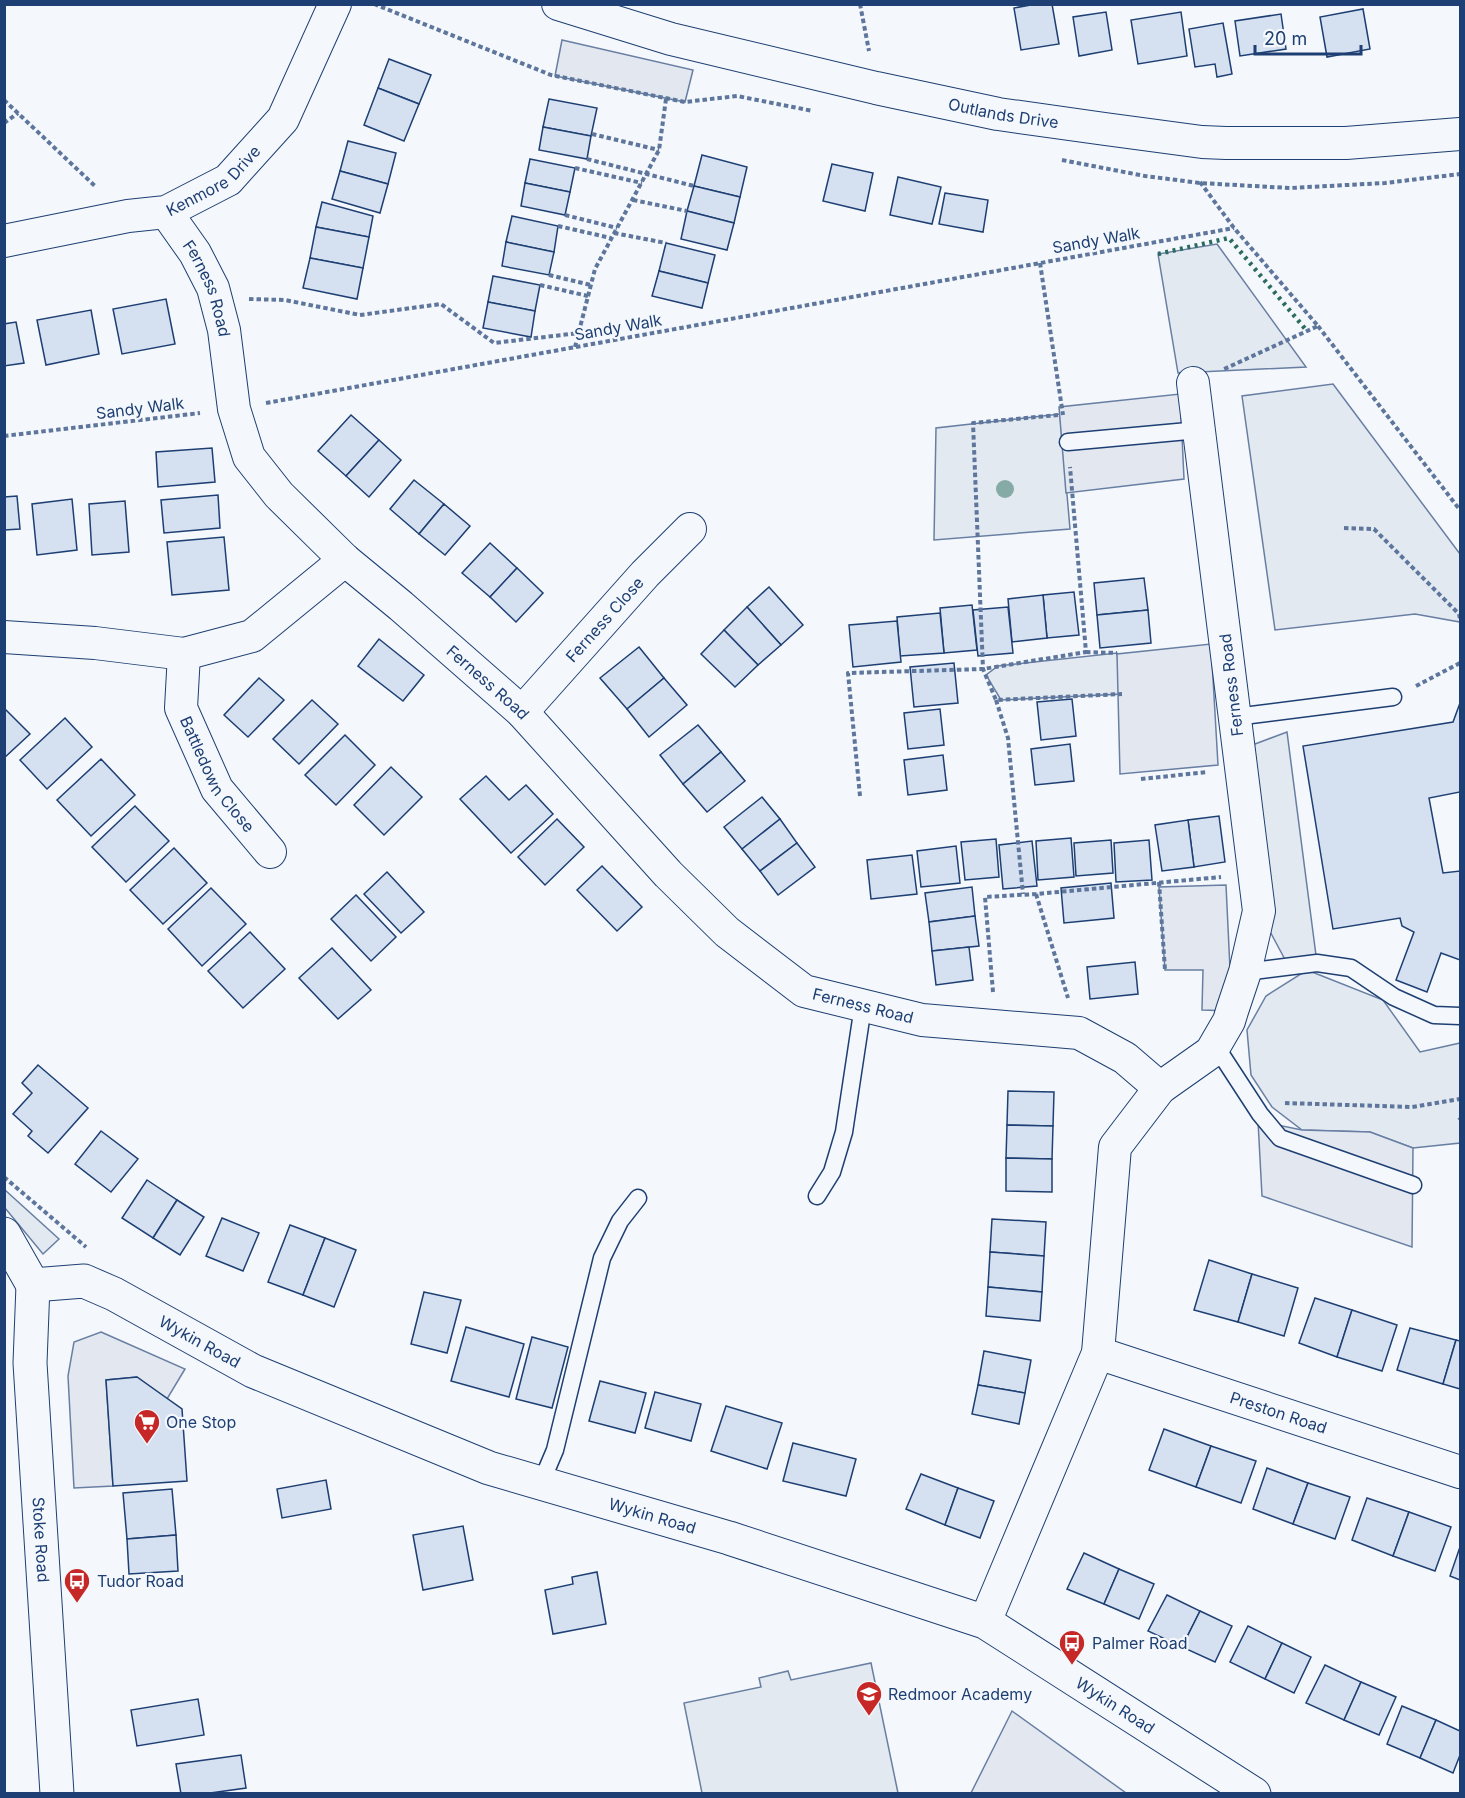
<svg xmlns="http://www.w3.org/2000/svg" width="1465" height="1798" font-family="Inter,sans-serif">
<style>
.green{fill:#e3e9f0;stroke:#687fa3;stroke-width:1.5}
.parking{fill:#e3e8f0;stroke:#687fa3;stroke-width:1.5}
.building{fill:#d5e0f0;stroke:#1d3f73;stroke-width:1.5}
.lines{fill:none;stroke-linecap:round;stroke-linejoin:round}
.lane-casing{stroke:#1d3f73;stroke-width:19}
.street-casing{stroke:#1d3f73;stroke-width:34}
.secondary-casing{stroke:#1d3f73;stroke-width:35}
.path{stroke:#5e769c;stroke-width:4;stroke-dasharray:4.5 3;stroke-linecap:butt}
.lane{stroke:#f4f7fb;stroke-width:16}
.street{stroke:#f4f7fb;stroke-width:32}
.secondary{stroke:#f4f7fb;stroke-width:33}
.hedge{stroke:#2c6c60;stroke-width:4.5;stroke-dasharray:3 4.5;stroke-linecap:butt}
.tree{fill:#86aba6}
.labels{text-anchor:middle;stroke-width:4.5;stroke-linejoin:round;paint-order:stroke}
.street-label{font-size:16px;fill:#1d3f73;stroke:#f4f7fb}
.poi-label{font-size:16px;fill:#1d3f73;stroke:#f4f7fb;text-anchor:start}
</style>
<rect width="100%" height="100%" fill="#f4f7fb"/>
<g class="green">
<polygon points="1217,244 1306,367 1178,373 1158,254"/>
<polygon points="1333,384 1460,554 1460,622 1415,614 1275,630 1242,396"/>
<polygon points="1060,414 1070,529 934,540 936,428"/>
<polygon points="1117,653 1122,694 1001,700 986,675 998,666"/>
<polygon points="1287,732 1317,963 1289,967 1259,911 1239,750"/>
<polygon points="1307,970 1383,1000 1420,1052 1460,1043 1460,1118 1458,1119 1460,1119 1460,1143 1413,1148 1370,1132 1302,1130 1272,1107 1251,1075 1247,1030 1266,996"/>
<polygon points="5,1190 59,1239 43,1254 5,1208"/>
<polygon points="871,1663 898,1793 702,1793 684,1703 761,1687 759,1678 788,1671 791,1680"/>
</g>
<g class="parking">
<polygon points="562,40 693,70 685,102 555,76"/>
<polygon points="1180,394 1184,479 1066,493 1059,407"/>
<polygon points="1211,644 1218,765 1120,774 1117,654"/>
<polygon points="1226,885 1232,1011 1202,1010 1203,970 1165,970 1159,887"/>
<polygon points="1258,1121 1302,1130 1370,1132 1413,1148 1412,1247 1262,1196"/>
<polygon points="101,1332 185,1369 167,1399 137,1377 106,1380 113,1486 74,1488 68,1376 74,1342"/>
<polygon points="1012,1711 1126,1793 971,1793"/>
</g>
<g class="building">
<polygon points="1036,4 1052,4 1059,44 1021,50 1014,8"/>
<polygon points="1363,9 1370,49 1327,57 1320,17"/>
<polygon points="1106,12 1112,50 1079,56 1073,17"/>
<polygon points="1181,12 1187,56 1138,64 1131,20"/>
<polygon points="1281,14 1286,49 1240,56 1235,21"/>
<polygon points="1223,23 1232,74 1217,77 1215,64 1195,67 1189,29"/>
<polygon points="389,59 431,75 419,104 378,88"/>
<polygon points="378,88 419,104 404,141 364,125"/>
<polygon points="549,99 597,108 591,136 543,127"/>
<polygon points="543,127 591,136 587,159 539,150"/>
<polygon points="348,141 396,153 388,184 340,171"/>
<polygon points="702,155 747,167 740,197 694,186"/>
<polygon points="530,159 575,168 570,192 525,183"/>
<polygon points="832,164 873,173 865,211 823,201"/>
<polygon points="340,171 388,184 380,213 332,199"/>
<polygon points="898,177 941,187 932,224 890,215"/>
<polygon points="525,183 570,192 565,215 521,206"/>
<polygon points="694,186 740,197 734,223 687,211"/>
<polygon points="945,193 988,200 983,232 939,224"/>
<polygon points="322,202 373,216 369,237 316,227"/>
<polygon points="687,211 734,223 727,250 681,239"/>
<polygon points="512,216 558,226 554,252 506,242"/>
<polygon points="316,227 369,237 363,268 310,258"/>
<polygon points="506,242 554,252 549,275 502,266"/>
<polygon points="666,243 715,255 708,283 659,271"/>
<polygon points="310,258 363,268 357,299 303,288"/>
<polygon points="659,271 708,283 702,308 652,296"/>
<polygon points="493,276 540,285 535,311 488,302"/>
<polygon points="166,299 175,344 122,354 113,309"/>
<polygon points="488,302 535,311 531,337 483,328"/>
<polygon points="91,310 99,354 46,365 37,320"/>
<polygon points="16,322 24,363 4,366 4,324"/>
<polygon points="351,415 379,440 346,476 318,451"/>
<polygon points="379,440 401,460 369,497 346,476"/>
<polygon points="212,448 215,482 158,487 156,452"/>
<polygon points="414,480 444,504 419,534 390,509"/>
<polygon points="218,495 220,528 164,533 161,500"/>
<polygon points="17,496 20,529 4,530 4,497"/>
<polygon points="72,499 77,550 37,555 32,504"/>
<polygon points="125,501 129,552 92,555 89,504"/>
<polygon points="444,504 470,526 445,555 419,534"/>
<polygon points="224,537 229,590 172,595 167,542"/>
<polygon points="490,543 517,568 490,597 462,573"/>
<polygon points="517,568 543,593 516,622 490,597"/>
<polygon points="1144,578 1148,610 1097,615 1094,583"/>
<polygon points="769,587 803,625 781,645 747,607"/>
<polygon points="1074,592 1079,635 1047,638 1043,595"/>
<polygon points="1043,595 1047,638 1012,642 1008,599"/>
<polygon points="972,605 977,650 944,653 940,608"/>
<polygon points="747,607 781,645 758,665 724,630"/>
<polygon points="1008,607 1013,653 978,656 973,610"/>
<polygon points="1148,610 1151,643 1100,648 1097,615"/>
<polygon points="940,613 944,653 900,656 897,617"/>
<polygon points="897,621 901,662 853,667 849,625"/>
<polygon points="724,630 758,665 735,687 701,654"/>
<polygon points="379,639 424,675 403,701 358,666"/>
<polygon points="639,647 664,678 627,709 600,678"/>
<polygon points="954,663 958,703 914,707 910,667"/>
<polygon points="259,678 284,700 248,737 224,715"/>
<polygon points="664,678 687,705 649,737 627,709"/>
<polygon points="1072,699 1076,736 1041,740 1037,702"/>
<polygon points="312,700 338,724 299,764 273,739"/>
<polygon points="1460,703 1460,792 1429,798 1443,873 1460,871 1460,960 1441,953 1427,992 1396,980 1414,932 1402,926 1400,918 1333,929 1303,746 1453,722"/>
<polygon points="4,708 30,734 4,758"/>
<polygon points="940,709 944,745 908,749 904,713"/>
<polygon points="65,718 92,747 47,789 20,760"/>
<polygon points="698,725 721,752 683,784 660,755"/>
<polygon points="345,735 375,765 336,805 305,775"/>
<polygon points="1070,744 1074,781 1035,785 1031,749"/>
<polygon points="721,752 745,781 707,812 683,784"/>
<polygon points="943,755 947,790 908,795 904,760"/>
<polygon points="101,759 135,795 91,836 57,800"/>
<polygon points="391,767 422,797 384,835 354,805"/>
<polygon points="486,776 509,800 526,785 553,814 511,853 460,799"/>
<polygon points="762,797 780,819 742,849 724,827"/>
<polygon points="135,806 169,841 126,882 92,847"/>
<polygon points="1219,816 1225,862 1194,867 1188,820"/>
<polygon points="557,819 584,847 545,885 518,857"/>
<polygon points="780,819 797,843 760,871 742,849"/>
<polygon points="1188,820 1194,867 1162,871 1155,825"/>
<polygon points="1071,838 1074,877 1038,880 1036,841"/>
<polygon points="996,839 999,877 965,880 961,842"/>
<polygon points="1111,840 1113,873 1076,876 1074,843"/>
<polygon points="1149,840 1152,880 1116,882 1114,843"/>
<polygon points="1032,841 1037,886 1003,889 999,845"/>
<polygon points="797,843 815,867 778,895 760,871"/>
<polygon points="956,846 960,883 921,887 917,851"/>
<polygon points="174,848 207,883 163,924 130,890"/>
<polygon points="912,855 917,894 871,899 867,860"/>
<polygon points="602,866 642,907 617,931 577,890"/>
<polygon points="387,872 424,912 401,933 364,894"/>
<polygon points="1111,883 1114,918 1064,923 1061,888"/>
<polygon points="972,887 975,916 929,922 925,893"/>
<polygon points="211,888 246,924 202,966 168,929"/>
<polygon points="356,895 396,937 371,961 331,919"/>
<polygon points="975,916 979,946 932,951 929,922"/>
<polygon points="250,932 285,969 243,1008 208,971"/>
<polygon points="969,947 973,980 936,985 932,951"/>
<polygon points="332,948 371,990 338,1019 299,978"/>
<polygon points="1135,962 1138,994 1090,999 1087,967"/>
<polygon points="38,1065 88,1108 48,1153 28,1136 32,1131 13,1114 32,1093 22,1083"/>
<polygon points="1008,1091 1054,1092 1053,1126 1007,1125"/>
<polygon points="1007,1125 1053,1126 1052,1159 1006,1158"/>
<polygon points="101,1131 138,1159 111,1192 75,1164"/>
<polygon points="1006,1158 1052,1159 1052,1192 1006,1191"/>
<polygon points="147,1180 177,1200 153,1238 122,1218"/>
<polygon points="177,1200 204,1217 180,1255 153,1238"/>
<polygon points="222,1218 259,1233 243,1271 206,1256"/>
<polygon points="992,1219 1046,1222 1044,1256 990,1252"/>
<polygon points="290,1225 325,1238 303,1295 268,1282"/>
<polygon points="325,1238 356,1250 334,1307 303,1295"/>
<polygon points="990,1252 1044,1256 1042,1292 988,1287"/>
<polygon points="1209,1260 1252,1274 1238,1322 1194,1310"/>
<polygon points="1252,1274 1298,1288 1284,1336 1238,1322"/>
<polygon points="988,1287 1042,1292 1040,1321 986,1316"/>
<polygon points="424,1292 461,1300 447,1353 411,1344"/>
<polygon points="1315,1298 1352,1310 1337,1357 1299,1343"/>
<polygon points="1352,1310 1397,1325 1382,1371 1337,1357"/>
<polygon points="466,1327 524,1344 509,1397 451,1381"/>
<polygon points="1410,1328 1456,1340 1443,1384 1397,1370"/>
<polygon points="532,1337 568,1347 552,1408 516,1399"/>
<polygon points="1456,1340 1460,1341 1460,1389 1443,1384"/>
<polygon points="984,1351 1031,1360 1025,1393 978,1385"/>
<polygon points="137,1377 182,1409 187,1481 113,1486 106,1380"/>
<polygon points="600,1381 646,1393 635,1433 589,1421"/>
<polygon points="978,1385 1025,1393 1019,1424 972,1414"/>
<polygon points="655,1392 701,1404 691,1441 645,1428"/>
<polygon points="726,1406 782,1423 767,1469 711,1451"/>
<polygon points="1164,1429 1211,1446 1196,1487 1149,1470"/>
<polygon points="793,1443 856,1459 846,1496 783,1481"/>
<polygon points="1211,1446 1256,1461 1241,1503 1196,1487"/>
<polygon points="1267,1468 1308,1483 1293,1524 1253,1509"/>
<polygon points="921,1474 958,1488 945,1525 906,1509"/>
<polygon points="326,1480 331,1509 282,1518 277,1489"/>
<polygon points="1308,1483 1350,1497 1335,1539 1293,1524"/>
<polygon points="958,1488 994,1501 980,1538 945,1525"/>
<polygon points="172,1489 176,1535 127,1539 123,1493"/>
<polygon points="1367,1498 1409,1512 1393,1556 1352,1540"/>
<polygon points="1409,1512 1451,1527 1435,1571 1393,1556"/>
<polygon points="463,1526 473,1580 423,1590 413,1535"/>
<polygon points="176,1535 178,1571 129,1574 127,1539"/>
<polygon points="1460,1547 1460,1580 1450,1576"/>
<polygon points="1084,1553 1119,1569 1104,1604 1067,1589"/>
<polygon points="1119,1569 1154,1584 1139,1619 1104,1604"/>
<polygon points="597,1572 606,1624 553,1634 545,1590 573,1584 572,1577"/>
<polygon points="1167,1595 1200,1611 1182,1647 1148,1631"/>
<polygon points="1200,1611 1232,1626 1215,1662 1182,1647"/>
<polygon points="1248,1626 1282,1643 1265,1679 1230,1662"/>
<polygon points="1282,1643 1311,1657 1294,1693 1265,1679"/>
<polygon points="1325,1665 1361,1682 1344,1720 1306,1703"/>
<polygon points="1361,1682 1396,1697 1379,1735 1344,1720"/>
<polygon points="198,1699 204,1735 137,1746 131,1710"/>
<polygon points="1402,1706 1436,1720 1420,1758 1387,1744"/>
<polygon points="1436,1720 1460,1731 1460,1755 1453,1773 1420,1758"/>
<polygon points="241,1755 246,1788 203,1794 181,1794 176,1764"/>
</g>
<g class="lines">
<g class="lane-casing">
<g id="lane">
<polyline points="1068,442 1199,430"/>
<polyline points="1235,717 1393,697"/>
<polyline points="1245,972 1317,963 1351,968 1394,997 1434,1015 1460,1016"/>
<polyline points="1215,1045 1260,1114 1280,1138 1413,1185"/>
<polyline points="817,1196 832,1172 844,1132 863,1006"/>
<polyline points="541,1483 555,1450 602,1258 620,1221 638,1198"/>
</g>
</g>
<g class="street-casing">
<g id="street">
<path id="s1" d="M558,4L671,39L876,88L998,114L1105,129L1202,142L1226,143H1346L1460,134"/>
<path id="s2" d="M166,212L195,253L213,288L224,330L234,409L249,457L279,495L345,560L401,606L522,712L668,874L727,932L804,991L922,1020L1079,1033L1125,1058L1160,1088L1211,1052L1229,1021L1232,1011L1245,972L1259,911L1193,383"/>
<path id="s3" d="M4,241L128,216L166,212L228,180L283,119L335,4"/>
<polyline points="4,637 95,643 184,654 252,636 345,560"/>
<path id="s4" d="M184,654L181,708L217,789L270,852"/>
<path id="s5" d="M522,712L645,574L690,529"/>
<path id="s6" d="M1098,1353L1460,1472"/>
<polyline points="985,1622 1098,1353 1115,1147 1160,1088"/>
</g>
</g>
<g class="secondary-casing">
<g id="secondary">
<polyline points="4,1234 33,1285"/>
<path id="s7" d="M33,1285L84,1281L114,1294L253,1371L489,1468L729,1538L985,1622L1254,1794"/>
<path id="s8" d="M33,1285L30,1363L57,1794"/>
</g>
</g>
<g class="path">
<polyline points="374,4 551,75 685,102 737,96 813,111"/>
<polyline points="860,4 869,51"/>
<polyline points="4,100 96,187"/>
<polyline points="4,123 18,113"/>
<polyline points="592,134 659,150"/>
<polyline points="587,159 694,186"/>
<polyline points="1062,160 1145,176 1200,183 1290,188 1385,183 1460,174"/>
<polyline points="575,168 642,183"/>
<polyline points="1200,182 1234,228 1318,326 1222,370"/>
<polyline points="633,200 687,211"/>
<polyline points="565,215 617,228"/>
<polyline points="558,226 611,238"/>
<polyline points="614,233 666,243"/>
<polyline points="1040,263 1063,415"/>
<polyline points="549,275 591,285"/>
<polyline points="540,285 588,296"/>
<polyline points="249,299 285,300 360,315 441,304 494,343 579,333"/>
<polyline points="1318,326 1460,510"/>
<polyline points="575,347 595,269 659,150 666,99"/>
<polyline points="266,403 1234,228"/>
<polyline points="1058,415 973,423 983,669 996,700 1122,694"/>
<polyline points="4,436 200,413"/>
<polyline points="1344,528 1374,529 1459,614 1460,619"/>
<polyline points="1086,652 1117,653"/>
<polyline points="1416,686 1460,663"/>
<polyline points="996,700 1008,738 1023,894"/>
<polyline points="1141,779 1208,772"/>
<polyline points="860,796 848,673 983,669 1086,652 1070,467"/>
<polyline points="1159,882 1165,970"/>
<polyline points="1036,894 1068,998"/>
<polyline points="993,992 985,897 1036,894 1221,877"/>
<polyline points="1285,1103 1412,1107 1460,1099"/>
<polyline points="4,1177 86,1247"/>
</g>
<use href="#lane" class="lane"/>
<use href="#street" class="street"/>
<use href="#secondary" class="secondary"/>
<polyline class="hedge" points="1158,254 1229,238 1307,331"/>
</g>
<circle class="tree" cx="1005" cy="489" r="9"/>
<defs>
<g id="supermarket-pin" transform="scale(1.35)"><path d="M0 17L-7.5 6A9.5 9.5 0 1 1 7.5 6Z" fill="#c62828" stroke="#f4f7fb"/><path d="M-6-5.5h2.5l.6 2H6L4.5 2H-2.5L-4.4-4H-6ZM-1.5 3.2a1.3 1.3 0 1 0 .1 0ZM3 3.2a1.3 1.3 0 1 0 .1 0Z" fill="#fff"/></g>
<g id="bus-pin" transform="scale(1.35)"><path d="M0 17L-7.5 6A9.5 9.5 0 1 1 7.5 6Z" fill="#c62828" stroke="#f4f7fb"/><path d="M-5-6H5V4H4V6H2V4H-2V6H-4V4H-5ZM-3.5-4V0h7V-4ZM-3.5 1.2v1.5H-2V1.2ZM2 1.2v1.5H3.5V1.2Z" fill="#fff"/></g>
<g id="school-pin" transform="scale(1.35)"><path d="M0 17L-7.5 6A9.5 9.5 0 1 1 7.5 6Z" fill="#c62828" stroke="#f4f7fb"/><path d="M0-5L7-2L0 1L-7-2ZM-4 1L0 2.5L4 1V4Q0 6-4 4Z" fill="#fff"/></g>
</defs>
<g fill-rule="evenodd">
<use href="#supermarket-pin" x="147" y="1422"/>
<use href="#bus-pin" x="77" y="1581"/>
<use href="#bus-pin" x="1072" y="1643"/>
<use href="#school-pin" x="869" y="1694"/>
</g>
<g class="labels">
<g class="street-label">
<text dy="6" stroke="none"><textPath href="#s1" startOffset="459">Outlands Drive</textPath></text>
<text dy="6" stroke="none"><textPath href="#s3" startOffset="222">Kenmore Drive</textPath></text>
<text transform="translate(1096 240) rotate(-10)" y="6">Sandy Walk</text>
<text dy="6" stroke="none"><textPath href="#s2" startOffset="88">Ferness Road</textPath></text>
<text transform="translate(618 327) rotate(-10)" y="6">Sandy Walk</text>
<text transform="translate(140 408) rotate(-7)" y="6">Sandy Walk</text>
<text dy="6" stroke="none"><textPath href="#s5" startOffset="124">Ferness Close</textPath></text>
<text dy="6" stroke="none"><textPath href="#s2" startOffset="592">Ferness Road</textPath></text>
<text transform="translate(1231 685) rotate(-97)" y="6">Ferness Road</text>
<text dy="6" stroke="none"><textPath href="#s4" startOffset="130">Battledown Close</textPath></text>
<text dy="6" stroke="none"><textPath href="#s2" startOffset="1096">Ferness Road</textPath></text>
<text dy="6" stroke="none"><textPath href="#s7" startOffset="182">Wykin Road</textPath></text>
<text dy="6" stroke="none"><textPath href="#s6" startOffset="190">Preston Road</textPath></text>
<text dy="6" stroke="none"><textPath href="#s7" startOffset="668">Wykin Road</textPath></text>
<text dy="6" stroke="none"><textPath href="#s8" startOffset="255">Stoke Road</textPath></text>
<text dy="6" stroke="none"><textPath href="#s7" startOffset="1172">Wykin Road</textPath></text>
</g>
<g class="poi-label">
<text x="166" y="1428">One Stop</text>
<text x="97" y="1587">Tudor Road</text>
<text x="1092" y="1649">Palmer Road</text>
<text x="888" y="1700">Redmoor Academy</text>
</g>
</g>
<rect width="1465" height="1798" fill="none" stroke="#1d3f73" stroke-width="12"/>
<path d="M1255 45v9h106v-9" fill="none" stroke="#1d3f73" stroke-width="3"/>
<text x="1264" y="45" font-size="18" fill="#1d3f73" stroke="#f4f7fb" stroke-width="4.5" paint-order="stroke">20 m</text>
</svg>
